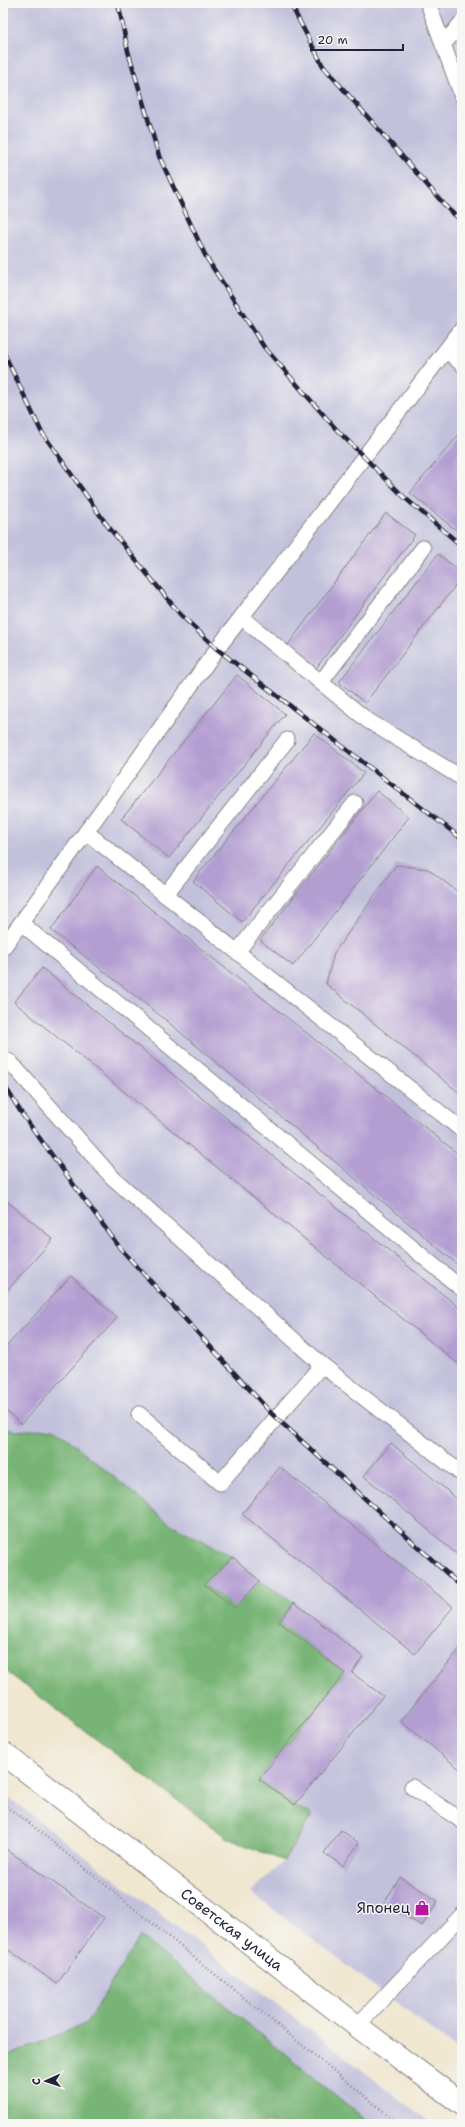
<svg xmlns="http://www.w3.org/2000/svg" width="465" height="2127" font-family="'Shantell Sans',sans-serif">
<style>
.industrial{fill:#c2c1dc}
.forest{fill:#77b474;stroke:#4c6b58}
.building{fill:#b29ed1}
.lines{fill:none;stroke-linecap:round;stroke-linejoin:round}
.service-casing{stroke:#898486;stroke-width:17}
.primary-casing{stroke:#898486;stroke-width:24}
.path{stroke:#898486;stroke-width:2.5;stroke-dasharray:1 3;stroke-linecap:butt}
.service{stroke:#fff;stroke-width:15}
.primary{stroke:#fff;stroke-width:22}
.rail-casing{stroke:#22223b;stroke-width:4.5}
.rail{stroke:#f6f6f2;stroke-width:3;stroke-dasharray:9;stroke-linecap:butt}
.labels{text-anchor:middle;stroke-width:3;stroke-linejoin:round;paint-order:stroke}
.poi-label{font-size:15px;fill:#22223b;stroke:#f6f6f2;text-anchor:end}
.street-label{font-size:15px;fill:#22223b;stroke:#f6f6f2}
</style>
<rect width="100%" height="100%" fill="#f6f6f2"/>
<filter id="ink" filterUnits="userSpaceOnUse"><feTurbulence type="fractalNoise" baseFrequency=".025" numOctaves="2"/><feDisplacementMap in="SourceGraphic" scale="8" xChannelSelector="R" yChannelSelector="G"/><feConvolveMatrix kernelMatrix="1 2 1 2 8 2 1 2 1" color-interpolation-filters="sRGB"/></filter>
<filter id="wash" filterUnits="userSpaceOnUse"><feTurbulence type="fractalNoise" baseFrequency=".012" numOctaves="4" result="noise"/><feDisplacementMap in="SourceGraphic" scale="16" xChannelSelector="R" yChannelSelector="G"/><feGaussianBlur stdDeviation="0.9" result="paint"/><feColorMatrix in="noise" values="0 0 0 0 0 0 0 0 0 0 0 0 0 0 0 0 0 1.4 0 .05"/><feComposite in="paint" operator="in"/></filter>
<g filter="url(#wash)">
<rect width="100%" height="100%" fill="#f0e7d0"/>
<g class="industrial">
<polygon points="3,3 462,3 462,2053 250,1892 284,1861 312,1815 259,1779 279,1622 293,1602 260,1581 233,1557 169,1523 55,1428 15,1431 3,1425"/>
<polygon points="3,1793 432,2124 3,2124"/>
</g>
<g class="forest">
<polygon points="3,1425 15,1431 55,1428 169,1523 233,1557 204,1585 235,1607 260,1581 294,1602 279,1622 345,1673 259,1779 295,1805 312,1815 284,1861 227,1838 3,1669"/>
<polygon points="140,1936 371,2124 3,2124 3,2058 87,2023"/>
</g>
<g id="blocks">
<g class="building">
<polygon points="462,431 462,535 410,493"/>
<polygon points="386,513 415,535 316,668 287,646"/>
<polygon points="438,554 462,573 462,577 365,703 339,682"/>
<polygon points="237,675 285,714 169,858 121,819"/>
<polygon points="314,733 364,773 242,922 193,881"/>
<polygon points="377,791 409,817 293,966 260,940"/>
<polygon points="396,865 428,869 462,895 462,1095 326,984 334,953"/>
<polygon points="97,866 462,1157 462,1268 162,1017 51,930"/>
<polygon points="42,968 462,1310 462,1367 14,1002"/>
<polygon points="3,1198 53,1239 3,1295"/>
<polygon points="71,1276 117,1318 21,1424 3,1408 3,1350"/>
<polygon points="391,1443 462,1503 462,1550 458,1555 364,1476"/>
<polygon points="280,1467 453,1607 415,1654 242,1514"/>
<polygon points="233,1557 260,1581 235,1608 204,1584"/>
<polygon points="294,1602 363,1657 352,1673 383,1696 295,1805 259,1779 345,1673 279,1622"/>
<polygon points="462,1646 462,1771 401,1721"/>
<polygon points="341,1830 359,1843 343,1866 324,1853"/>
<polygon points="3,1847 104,1918 57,1984 3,1946"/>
<polygon points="400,1877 438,1901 422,1926 384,1903"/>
</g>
</g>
</g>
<g filter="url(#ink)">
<use href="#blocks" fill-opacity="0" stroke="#898486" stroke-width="1"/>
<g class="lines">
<g class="service-casing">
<g id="service">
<polyline points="428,3 462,96"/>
<polyline points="443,45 462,22"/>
<polyline points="446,350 462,364"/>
<polyline points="242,618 367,720 462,778"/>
<polyline points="321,682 423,548"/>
<polyline points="86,832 462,1130"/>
<polyline points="165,895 287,740"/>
<polyline points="21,923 462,1289"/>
<polyline points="3,948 217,649 462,329"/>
<polyline points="237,952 355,803"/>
<polyline points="3,1059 10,1062 111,1176 322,1365 220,1483 139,1414"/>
<polyline points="322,1365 462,1474"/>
<polyline points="412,1787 462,1821"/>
<polyline points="357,2026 462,1915"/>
</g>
</g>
<g class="primary-casing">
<g id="primary">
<path id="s1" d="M3,1753L357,2026L462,2104"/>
</g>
</g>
<polyline class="path" points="3,1804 34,1827 399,2124"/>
<use href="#service" class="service"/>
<use href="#primary" class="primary"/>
<g class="rail-casing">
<g id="rail">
<polyline points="118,3 128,51 159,156 206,257 264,347 336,429 405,498 462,546"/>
<polyline points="290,3 323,66 449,210 462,221"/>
<polyline points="3,351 41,431 107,525 180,614 217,649 462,839"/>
<polyline points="3,1083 22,1114 120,1248 272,1414 462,1587"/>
</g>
</g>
<use href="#rail" class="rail"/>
</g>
</g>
<defs>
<g id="shop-bare" transform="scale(1.2)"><path d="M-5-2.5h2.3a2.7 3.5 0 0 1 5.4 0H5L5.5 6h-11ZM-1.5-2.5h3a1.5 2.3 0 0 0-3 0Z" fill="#b5179e" stroke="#f6f6f2" stroke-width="2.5" paint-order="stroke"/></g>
</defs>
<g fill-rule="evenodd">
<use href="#shop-bare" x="422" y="1908"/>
</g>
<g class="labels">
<g class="poi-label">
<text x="410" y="1913">Японец</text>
</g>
<g class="street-label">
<text dy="5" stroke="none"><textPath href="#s1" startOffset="289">Советская улица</textPath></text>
</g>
</g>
<rect width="465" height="2127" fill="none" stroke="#f6f6f2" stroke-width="16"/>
<g transform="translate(46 2081) rotate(267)" stroke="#f6f6f2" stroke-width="3" paint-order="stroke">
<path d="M0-3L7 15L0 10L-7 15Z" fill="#22223b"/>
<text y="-6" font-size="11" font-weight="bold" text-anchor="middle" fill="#22223b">С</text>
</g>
<path d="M311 44v6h92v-6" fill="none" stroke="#22223b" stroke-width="2"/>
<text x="317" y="44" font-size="12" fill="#22223b" stroke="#f6f6f2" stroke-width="3" paint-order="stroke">20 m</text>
</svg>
